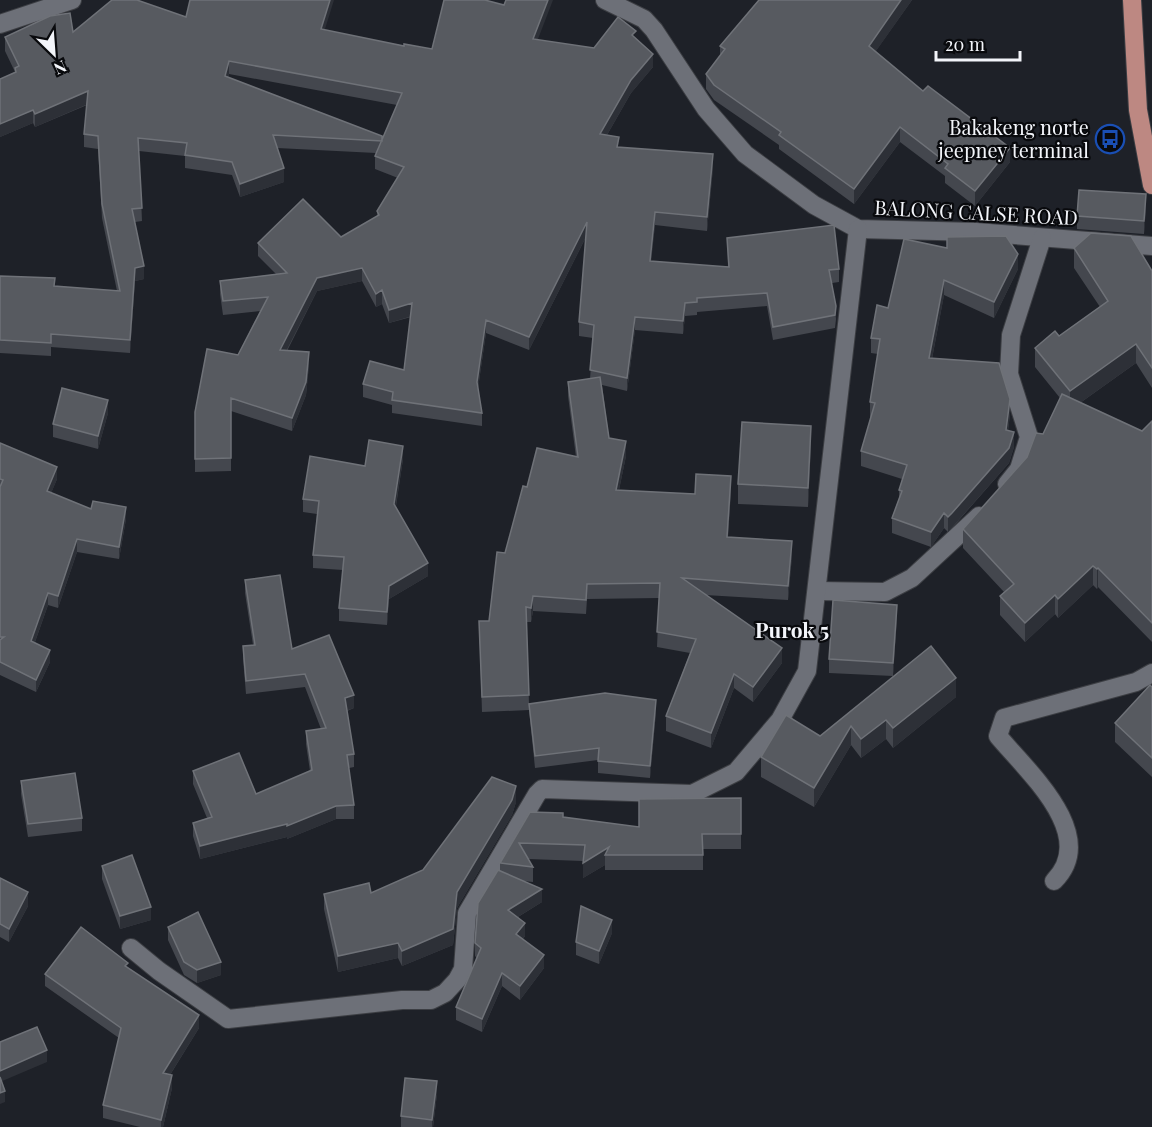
<svg xmlns="http://www.w3.org/2000/svg" width="1152" height="1127" font-family="'Playfair Display',serif">
<style>
.lines{fill:none;stroke-linecap:round;stroke-linejoin:round}
.minor-casing{stroke:#3c3e43;stroke-width:20}
.major-casing{stroke:#3c3e43;stroke-width:20}
.minor{stroke:#6d7078;stroke-width:18}
.major{stroke:#bd8882;stroke-width:18}
.wall{fill:#44474e;fill-rule:evenodd}
.shaded-wall{fill:#2d3037}
.building{fill:#575a60;stroke:#6f7278;stroke-width:1.5}
.labels{text-anchor:middle;stroke-width:4.5;stroke-linejoin:round;paint-order:stroke}
.poi-label{font-size:20px;fill:#f3f5fa;stroke:#090a0d;text-anchor:end}
.street-label{font-size:20px;fill:#f3f5fa;stroke:#090a0d}
.neighbourhood-label{font-size:21px;font-weight:bold;fill:#f3f5fa;stroke:#090a0d}
</style>
<rect width="100%" height="100%" fill="#1e2128"/>
<g class="lines">
<g class="minor-casing">
<g id="minor">
<polyline points="605,0 644,19 654,30 706,109 745,154 814,205 858,229 976,232 1152,246"/>
<polyline points="0,24 72,0"/>
<polyline points="1007,484 1019,469 1029,437 1009,374 1011,335 1042,238"/>
<polyline points="817,591 885,592 912,578 979,516"/>
<path d="M1054,881C1100,835 1027,771 998,736L1004,718L1136,682L1152,673"/>
<polyline points="131,948 159,971 228,1019 402,1000 431,1000 445,993 457,980 463,969 467,913 537,794 542,789 692,794 736,772 780,720 807,671 858,229"/>
</g>
</g>
<g class="major-casing">
<polyline id="major" points="1132,0 1138,110 1152,185"/>
</g>
<use href="#minor" class="minor"/>
<use href="#major" class="major"/>
</g>
<g class="wall">
<polygon points="759,0 912,0 875,52 1010,162 975,206 945,183 945,176 900,142 854,204 779,149 779,145 714,100 706,89 706,74 720,55 720,46"/>
<path d="M186,17L325,30L404,46L432,49L538,40L594,48L636,39L653,67L631,93L607,135L619,148L713,168L707,231L655,225L651,261L728,267L727,238L839,269V282L832,283L836,319L835,328L773,340L767,306L697,312V315L685,316L683,334L635,330L627,391L602,385L609,438L626,456L619,490L695,494L731,491L728,537L792,556L788,600L705,595L782,663L753,702L734,688L711,748L666,731V716L690,653L657,647L659,598L587,599L586,614L533,611L531,622H526L529,703L656,712L650,778L598,773V760L535,768L529,710L482,712L479,621H489L505,553L527,487L576,457L568,396V382L590,379L593,338L579,336V322L586,237L529,350L486,333L478,388L482,413V426L392,413V405L363,397V384L404,370L411,317L389,323L382,304L376,307L362,281L317,291L287,351L309,365L306,395L292,431L231,411V471L195,472V412L238,355L260,311L223,315L220,294V281L276,274L258,256V243L341,237L377,216V211L398,178L375,169V156L376,153L277,148L284,182L240,197L232,175L185,168V156L139,151L142,221L135,222L144,279L135,281L130,353L51,347V356L0,353V276L55,286L117,291L102,218L98,149L84,147V134L87,105L35,127L33,123L0,137V79L15,72L5,51V37L73,32ZM229,74L397,105L382,139L228,77Z"/>
<polygon points="1146,208 1144,234 1077,229 1077,216"/>
<polygon points="947,248 1018,269 994,318 944,295 932,359 1010,414 1008,431 1014,447 1009,463 952,528 948,532 944,528 931,547 892,533 892,518 899,498 899,490 902,479 861,466 861,451 871,417 870,417 870,402 878,354 871,353 871,338 888,308"/>
<polygon points="1074,248 1152,271 1152,388 1136,363 1080,403 1142,431 1152,421 1152,642 1098,587 1097,589 1093,585 1058,618 1055,614 1025,642 1000,615 1000,596 1004,592 963,548 963,529 1027,457 1043,434 1060,398 1035,367 1035,348 1059,336 1100,307 1074,268"/>
<polygon points="108,413 98,449 53,437 53,424"/>
<polygon points="0,443 57,479 51,493 91,509 126,519 119,559 77,552 58,608 48,605 35,642 50,662 36,692 0,675"/>
<polygon points="811,445 808,507 738,504 738,484"/>
<polygon points="403,459 396,506 428,576 389,599 387,625 339,621 339,608 343,570 313,568 313,555 317,514 303,512 303,499 365,466"/>
<polygon points="245,580 292,649 354,708 347,711 354,754 354,767 349,768 354,805 354,819 336,819 287,839 287,837 200,859 193,836 193,823 207,818 193,784 193,771 256,794 310,771 306,744 306,731 321,729 305,687 246,694 243,659 243,646 253,645 245,593"/>
<polygon points="897,618 893,676 829,673 829,659"/>
<polygon points="931,646 956,697 893,748 886,739 861,758 851,745 814,807 761,777 761,757 820,736"/>
<polygon points="1152,687 1152,777 1115,742 1115,723"/>
<polygon points="21,781 82,818 82,831 28,837 21,794"/>
<polygon points="741,798 741,849 703,849 703,870 605,870 605,865 583,878 583,861 528,859 533,867 533,882 523,881 542,902 518,917 525,936 523,939 544,968 520,1000 502,986 482,1032 456,1020 456,1007 477,958 475,956 475,943 500,871 500,863 530,812 563,817 639,827"/>
<polygon points="516,802 512,815 457,908 453,945 402,966 398,958 338,972 324,909 324,894 371,893 423,870"/>
<polygon points="102,866 151,920 120,929 102,879"/>
<polygon points="0,878 28,906 9,942 0,937"/>
<polygon points="168,927 221,975 197,983 184,975 168,940"/>
<polygon points="612,933 599,964 576,955 576,942"/>
<polygon points="128,968 199,1028 170,1075 172,1088 163,1127 140,1127 103,1118 103,1105 119,1038 45,986 45,974"/>
<polygon points="437,1094 433,1127 401,1127 401,1116"/>
</g>
<g class="shaded-wall">
<polygon points="330,0 334,0 321,42 321,29"/>
<polygon points="548,0 553,0 533,52 533,39"/>
<polygon points="901,0 912,0 869,61 869,46"/>
<polygon points="653,54 653,67 631,93 600,147 600,134 631,80"/>
<polygon points="229,61 229,74 225,89 225,76"/>
<polygon points="88,91 88,104 35,127 35,114"/>
<polygon points="33,110 33,123 0,137 0,124"/>
<polygon points="900,127 900,142 854,204 854,189"/>
<polygon points="1010,148 1010,162 975,206 975,191"/>
<polygon points="713,154 713,168 707,231 707,217"/>
<polygon points="284,168 284,182 240,197 240,184"/>
<polygon points="1146,194 1146,208 1144,234 1144,221"/>
<polygon points="655,212 655,225 650,274 650,261"/>
<polygon points="587,222 587,235 529,350 529,337"/>
<polygon points="1018,254 1018,269 994,318 994,302"/>
<polygon points="144,266 144,279 135,281 130,353 130,340 135,268"/>
<polygon points="362,268 362,281 317,291 280,363 280,350 317,278"/>
<polygon points="944,280 944,295 929,374 929,358"/>
<polygon points="382,290 382,304 376,307 376,294"/>
<polygon points="412,303 412,316 389,323 389,310"/>
<polygon points="685,303 685,316 683,334 683,321"/>
<polygon points="635,317 635,330 627,391 627,378"/>
<polygon points="486,320 486,333 477,395 477,382"/>
<polygon points="1136,344 1136,363 1070,410 1070,391"/>
<polygon points="309,352 309,365 306,395 292,431 292,418"/>
<polygon points="1010,399 1010,414 1006,446 1006,430"/>
<polygon points="108,400 108,413 98,449 98,436"/>
<polygon points="811,426 811,445 808,507 808,488"/>
<polygon points="1014,432 1014,447 1009,463 948,532 948,517"/>
<polygon points="626,441 626,456 616,504 616,490"/>
<polygon points="403,446 403,459 394,517 394,504"/>
<polygon points="57,467 57,479 47,503 47,491"/>
<polygon points="731,476 731,491 727,551 727,537"/>
<polygon points="126,507 126,519 119,559 119,547"/>
<polygon points="944,513 944,528 931,547 931,532"/>
<polygon points="77,539 77,552 58,608 58,596"/>
<polygon points="792,541 792,556 788,600 788,586"/>
<polygon points="428,563 428,576 389,599 387,625 387,612 389,586"/>
<polygon points="1093,566 1093,585 1058,618 1058,599"/>
<polygon points="1098,568 1098,587 1097,589 1097,569"/>
<polygon points="48,593 48,605 31,653 31,641"/>
<polygon points="1055,595 1055,614 1025,642 1025,623"/>
<polygon points="533,596 533,611 531,622 531,608"/>
<polygon points="897,605 897,618 893,676 893,663"/>
<polygon points="782,648 782,663 753,702 753,687"/>
<polygon points="50,650 50,662 36,692 36,680"/>
<polygon points="734,674 734,688 711,748 711,733"/>
<polygon points="956,678 956,697 893,748 893,728"/>
<polygon points="354,695 354,708 345,711 345,698"/>
<polygon points="656,700 656,712 650,778 650,766"/>
<polygon points="886,720 886,739 861,758 861,739"/>
<polygon points="851,726 851,745 814,807 814,788"/>
<polygon points="516,786 516,802 512,815 457,908 453,945 402,966 402,951 457,892"/>
<polygon points="336,806 336,819 287,839 287,826"/>
<polygon points="287,824 287,837 200,859 200,846"/>
<polygon points="609,847 605,855 605,865 583,878 583,863"/>
<polygon points="542,889 542,902 508,923 508,910"/>
<polygon points="28,892 28,906 9,942 9,929"/>
<polygon points="151,907 151,920 120,929 120,916"/>
<polygon points="612,920 612,933 599,964 599,951"/>
<polygon points="525,923 525,936 516,947 516,934"/>
<polygon points="398,943 398,958 338,972 338,956"/>
<polygon points="544,955 544,968 520,1000 520,986"/>
<polygon points="221,962 221,975 197,983 197,970"/>
<polygon points="502,973 502,986 482,1032 482,1019"/>
<polygon points="199,1015 199,1028 163,1086 163,1073"/>
<polygon points="47,1050 47,1062 0,1082 0,1071"/>
<polygon points="172,1075 172,1088 163,1127 161,1127 161,1120"/>
<polygon points="437,1081 437,1094 433,1127 432,1127 432,1120"/>
<polygon points="5,1091 5,1102 0,1104 0,1093"/>
</g>
<g class="building">
<polygon points="112,0 137,0 186,17 190,0 330,0 321,29 404,46 404,44 432,49 444,0 485,0 504,5 506,0 548,0 533,39 594,48 618,17 636,31 632,35 653,54 631,80 600,134 619,137 617,147 713,154 707,217 655,212 650,261 729,267 727,238 834,225 839,269 829,270 836,306 835,315 773,327 767,293 697,298 697,302 685,303 683,321 635,317 627,378 590,370 594,325 579,322 587,222 529,337 486,320 477,382 482,413 392,400 393,392 363,384 370,361 404,370 412,303 389,310 382,290 376,294 362,268 317,278 280,350 309,352 306,382 292,418 231,398 231,458 195,459 195,412 207,349 238,355 268,297 223,301 220,281 287,273 258,243 303,199 341,237 379,215 377,211 404,167 375,156 402,93 229,61 225,76 382,136 382,141 273,135 284,168 240,184 232,162 185,155 187,143 138,138 142,208 132,209 144,266 135,268 130,340 51,334 51,343 0,340 0,276 55,278 54,286 120,291 102,204 98,136 84,134 88,91 35,114 33,110 0,124 0,79 16,72 15,68 19,66 5,37 50,16 70,13 73,32"/>
<polygon points="759,0 901,0 869,46 923,91 928,86 1010,148 975,191 945,168 948,164 900,127 854,189 779,135 781,132 714,85 706,74 725,49 720,46"/>
<polygon points="1079,190 1146,194 1144,221 1077,216"/>
<polygon points="1091,233 1131,236 1152,271 1152,368 1136,344 1070,391 1035,348 1055,331 1059,336 1108,301 1074,248"/>
<polygon points="1006,236 1018,254 994,302 944,280 929,358 999,363 1010,399 1006,430 1014,432 1009,448 952,513 948,517 944,513 931,532 892,518 902,491 899,490 907,465 861,451 875,403 870,402 880,339 871,338 877,305 888,308 904,239 947,248 947,237"/>
<polygon points="600,377 609,438 626,441 616,490 695,494 696,474 731,476 727,537 792,541 788,586 682,578 782,648 753,687 734,674 711,733 666,716 696,639 657,632 660,583 587,584 586,600 533,596 531,608 526,607 529,695 482,697 479,621 489,621 497,552 505,553 523,486 527,487 537,448 578,457 568,382"/>
<polygon points="62,388 108,400 98,436 53,424"/>
<polygon points="1062,394 1142,431 1152,421 1152,623 1098,568 1097,569 1093,566 1058,599 1055,595 1025,623 1000,596 1014,584 963,529 1027,457 1036,433 1043,434"/>
<polygon points="742,422 811,426 808,488 738,484"/>
<polygon points="369,440 403,446 394,504 428,563 389,586 387,612 339,608 344,557 313,555 319,501 303,499 310,456 365,466"/>
<polygon points="0,443 57,467 47,491 91,509 93,501 126,507 119,547 77,539 58,596 48,593 31,641 50,650 36,680 0,662 0,640 4,637 0,637 0,487 3,480 0,479"/>
<polygon points="280,575 292,649 329,635 354,695 345,698 354,754 347,755 354,805 336,806 287,826 287,824 200,846 193,823 212,817 193,771 239,753 256,794 312,770 306,731 326,728 305,674 246,681 243,646 255,645 245,580"/>
<polygon points="833,600 897,605 893,663 829,659"/>
<polygon points="931,646 956,678 893,728 886,720 861,739 851,726 814,788 761,757 786,715 820,736"/>
<polygon points="1150,685 1152,687 1152,758 1115,723"/>
<polygon points="605,693 656,700 650,766 598,761 599,748 535,756 529,704"/>
<polygon points="75,773 82,818 28,824 21,781"/>
<polygon points="492,777 516,786 512,800 457,892 453,929 402,951 398,943 338,956 324,894 369,883 371,893 423,870"/>
<polygon points="741,798 741,834 702,834 703,855 605,855 609,847 583,863 585,845 519,843 533,867 500,863 530,812 563,813 563,817 639,827 639,799"/>
<polygon points="132,855 151,907 120,916 102,866"/>
<polygon points="498,870 542,889 508,910 525,923 516,934 544,955 520,986 502,973 482,1019 456,1007 481,948 475,943 478,903"/>
<polygon points="0,878 28,892 9,929 0,924"/>
<polygon points="581,906 612,920 599,951 576,942"/>
<polygon points="198,912 221,962 197,970 184,962 168,927"/>
<polygon points="81,927 128,963 125,966 199,1015 163,1073 172,1075 161,1120 103,1105 121,1028 45,974"/>
<polygon points="37,1027 47,1050 0,1071 0,1042"/>
<polygon points="0,1077 5,1091 0,1093"/>
<polygon points="405,1078 437,1081 432,1120 401,1116"/>
</g>
<defs>
<g id="bus-ring" transform="scale(1.5)"><circle r="9.5" fill="#090a0d" stroke="#1a4fb4" stroke-width="1.5"/><path d="M-5-6H5V4H4V6H2V4H-2V6H-4V4H-5ZM-3.5-4V0h7V-4ZM-3.5 1.2v1.5H-2V1.2ZM2 1.2v1.5H3.5V1.2Z" fill="#1a4fb4"/></g>
</defs>
<g fill-rule="evenodd">
<use href="#bus-ring" x="1110" y="139"/>
</g>
<g class="labels">
<g class="poi-label">
<text x="1089" y="135">Bakakeng norte<tspan x="1089" dy="23">jeepney terminal</tspan></text>
</g>
<g class="street-label">
<text transform="translate(976 213) rotate(3)" y="7">BALONG CALSE ROAD</text>
</g>
<g class="neighbourhood-label">
<text x="792" y="638">Purok 5</text>
</g>
</g>
<g transform="translate(54 54) rotate(155)" stroke="#090a0d" stroke-width="4.5" paint-order="stroke">
<path d="M0-4.5L10 22L0 15L-10 22Z" fill="#f3f5fa"/>
<text y="-9" font-size="16" font-weight="bold" text-anchor="middle" fill="#f3f5fa">N</text>
</g>
<path d="M936 51v9h84v-9" fill="none" stroke="#f3f5fa" stroke-width="3"/>
<text x="945" y="51" font-size="18" fill="#f3f5fa" stroke="#090a0d" stroke-width="4.5" paint-order="stroke">20 m</text>
</svg>
